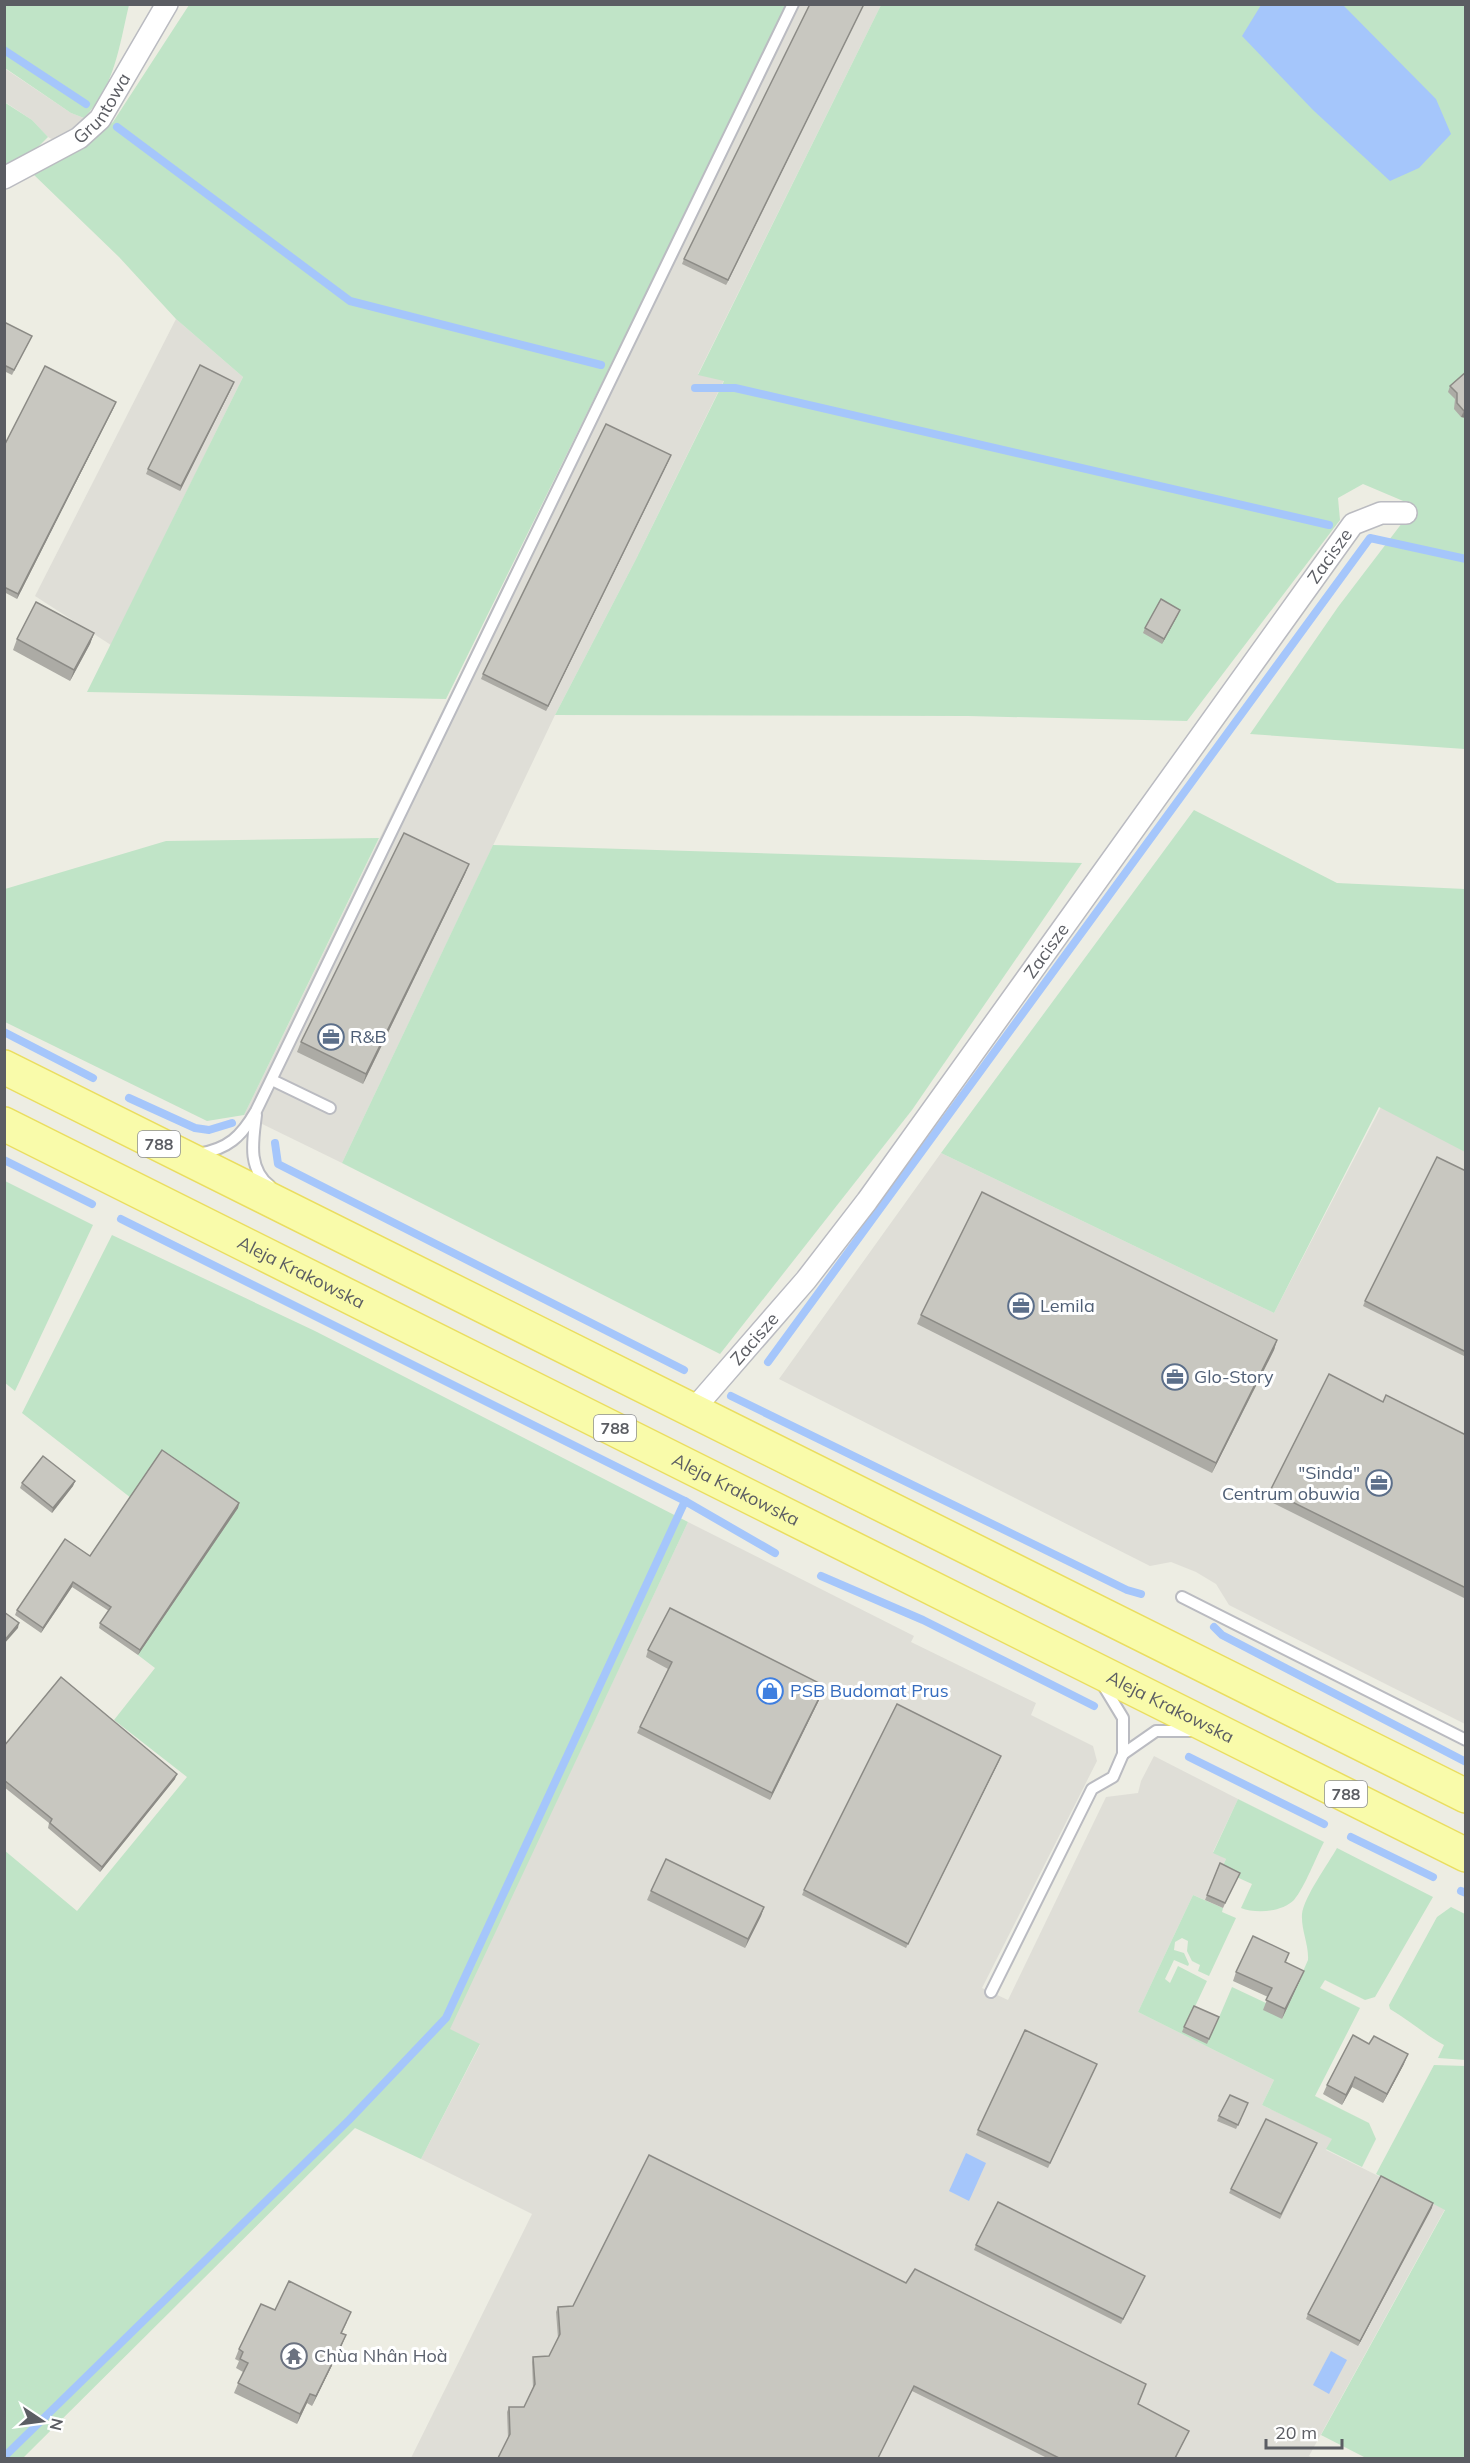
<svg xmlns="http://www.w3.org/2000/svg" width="1470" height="2463" font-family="Mulish,sans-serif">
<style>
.industrial{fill:#dfded7}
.green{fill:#c0e4c7}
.water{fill:#a5c6fb}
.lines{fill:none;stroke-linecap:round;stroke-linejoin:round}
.stream{stroke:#a5c6fb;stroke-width:8}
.service-casing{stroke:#babbc1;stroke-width:14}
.minor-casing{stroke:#babbc1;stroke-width:24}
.primary-casing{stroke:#eadd5f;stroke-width:36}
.service{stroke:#fff;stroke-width:10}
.minor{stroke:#fff;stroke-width:21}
.primary{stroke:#f9fbaa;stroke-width:33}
.wall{fill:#acaba5}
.shaded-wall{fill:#8c8b86}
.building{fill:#c8c7c0;stroke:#8c8b86;stroke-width:1.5}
.labels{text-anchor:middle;stroke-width:6;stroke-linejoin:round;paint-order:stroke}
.shield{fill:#fff;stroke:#8c8e92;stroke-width:1.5}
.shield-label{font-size:16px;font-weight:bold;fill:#5b5d63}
.street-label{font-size:18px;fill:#5b5d63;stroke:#fff}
.service-label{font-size:18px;fill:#4e5e75;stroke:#fff;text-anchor:start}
.shop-label{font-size:18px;fill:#366cbe;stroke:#fff;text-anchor:start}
.worship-label{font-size:18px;fill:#5b616d;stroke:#fff;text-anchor:start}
</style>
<rect width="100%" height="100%" fill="#edede3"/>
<g class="industrial">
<polygon points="788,5 881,5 698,374 724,380 635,561 555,715 342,1163 244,1115"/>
<polygon points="4,68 71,113 84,118 57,142 48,137 32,120 5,102"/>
<polygon points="176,319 243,377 111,645 35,596"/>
<polygon points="1465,945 1465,1724 1229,1605 1216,1584 1196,1572 1171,1562 1150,1566 779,1379 941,1153 1274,1313"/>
<polygon points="688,1522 914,1636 911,1642 1036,1703 1031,1715 1093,1746 1097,1761 982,1988 1008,2000 1106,1797 1138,1793 1141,1781 1154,1756 1238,1799 1213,1852 1226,1859 1221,1870 1218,1869 1205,1900 1193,1895 1138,2012 1274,2080 1262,2105 1333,2139 1326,2150 1445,2209 1309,2456 1313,2458 411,2458 532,2214 421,2159 480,2045 449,2029"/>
</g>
<g class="green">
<path d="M4,5H129C119,47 115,86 84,118L71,113L5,68Z"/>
<polygon points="189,5 788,5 446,699 87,692 243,377 176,319 119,257 33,174 94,137 113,122"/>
<polygon points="881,5 1465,5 1465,749 1250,734 1338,607 1415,506 1363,484 1338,498 1340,520 1187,721 968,716 555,715 635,561 724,381 698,375"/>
<polygon points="4,102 32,120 48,137 21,164 4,171"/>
<polygon points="1194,810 1337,883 1465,889 1465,1152 1379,1107 1274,1313 941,1153"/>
<polygon points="379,838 244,1115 207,1121 5,1022 5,889 166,841"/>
<polygon points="493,845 1082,863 912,1110 720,1354 342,1163"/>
<polygon points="5,1181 93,1225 15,1391 4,1382"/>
<polygon points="112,1235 315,1331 688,1522 450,2029 480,2044 421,2159 355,2128 23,2458 4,2458 4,1850 77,1911 187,1777 114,1720 155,1668 138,1655 131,1498 22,1413"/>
<path d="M1238,1799L1324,1842C1316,1857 1305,1887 1294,1900C1282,1912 1256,1914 1241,1908L1252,1884L1221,1870L1226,1859L1213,1853Z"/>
<path d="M1337,1848L1433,1897L1375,1997L1365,2000L1325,1980L1320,1988L1360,2008L1315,2096L1369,2123L1376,2139L1362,2167L1326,2149L1332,2139L1262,2105L1274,2080L1138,2012L1193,1895L1223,1908L1222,1912L1236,1918L1209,1976L1198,1971L1200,1965L1192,1961L1187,1951L1188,1941L1182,1938L1175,1942L1174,1950L1184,1953L1189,1964L1188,1966L1174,1960L1165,1979L1170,1983L1178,1966L1207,1981L1183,2032L1217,2022L1232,1987L1266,2003L1282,2019L1308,1960C1309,1945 1301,1930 1302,1914C1304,1897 1328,1864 1337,1848Z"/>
<path d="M1451,1907L1465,1914L1466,2060L1438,2058L1444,2045C1424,2034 1409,2020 1390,2009L1389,2005L1437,1917Z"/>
<polygon points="1434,2065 1465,2066 1465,2458 1366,2458 1321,2435 1445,2210 1376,2174"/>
</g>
<g class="water">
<polygon points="1261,5 1343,5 1436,99 1451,134 1419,168 1390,181 1313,110 1242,36"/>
<polygon points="966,2153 986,2163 969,2201 949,2191"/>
<polygon points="1331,2351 1347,2360 1329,2394 1313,2385"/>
</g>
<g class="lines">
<g class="stream">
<polyline points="4,50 86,104"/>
<polyline points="117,127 350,301 601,365"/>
<polyline points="695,388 735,388 1329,525"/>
<polyline points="4,1032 93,1078"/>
<polyline points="129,1098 195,1128 209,1130 232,1123"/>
<polyline points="275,1143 278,1164 684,1370"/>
<polyline points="4,1160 92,1204"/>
<polyline points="121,1219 685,1501 775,1553"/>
<polyline points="768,1362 1370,538 1466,559"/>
<polyline points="731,1396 1127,1590 1141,1594"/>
<polyline points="821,1576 923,1620 1094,1706"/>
<polyline points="1214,1627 1222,1635 1466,1762"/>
<polyline points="1189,1757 1324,1824"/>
<polyline points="1351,1837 1433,1877"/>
<polyline points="1461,1891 1466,1893"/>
<polyline points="4,2457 349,2120 446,2018 685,1501"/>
</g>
<g class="service-casing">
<g id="service">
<polyline points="272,1080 330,1108"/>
<path d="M256,1115C253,1140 247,1168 270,1186"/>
<path d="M198,1154C228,1149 241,1137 256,1111L793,4"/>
<polyline points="1182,1597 1466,1740"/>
<polyline points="1123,1754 1156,1731 1190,1731"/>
<polyline points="991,1992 1092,1789 1113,1777 1123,1754 1123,1718 1103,1685"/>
</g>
</g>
<g class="minor-casing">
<g id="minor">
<path id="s1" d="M4,178L79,138L100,119L167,4"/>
<path id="s2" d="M693,1410L806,1280L867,1201L1353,524L1381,513H1406"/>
</g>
</g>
<g class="primary-casing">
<g id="primary">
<polyline points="4,1067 1466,1796"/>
<path id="s3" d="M4,1124L1466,1855"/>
</g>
</g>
<use href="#service" class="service"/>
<use href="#minor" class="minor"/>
<use href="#primary" class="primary"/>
</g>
<g class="wall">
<polygon points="864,4 726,285 682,264 684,259"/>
<polygon points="4,322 32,336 12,375 4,371"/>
<polygon points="1466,372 1466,418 1461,417 1454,409 1455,399 1448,392 1450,386"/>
<polygon points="232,387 180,491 146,474 148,469"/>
<polygon points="114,407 17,599 4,592 4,446"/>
<polygon points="669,460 546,711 481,679 483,674"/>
<polygon points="1180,610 1162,644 1143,633 1145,628"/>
<polygon points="94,633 90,644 70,681 13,650 17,639"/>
<polygon points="469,864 465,874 363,1084 297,1052 301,1042"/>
<polygon points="1466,1171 1466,1357 1363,1306 1365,1301"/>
<polygon points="921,1315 1277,1340 1274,1350 1212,1473 917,1324"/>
<polygon points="1383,1402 1466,1435 1466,1599 1267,1500 1270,1491"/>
<polygon points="75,1481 73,1486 52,1513 20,1488 22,1483"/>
<polygon points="239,1503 238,1508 138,1655 99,1628 100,1623 109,1611 72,1587 41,1633 15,1615 17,1610 90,1556"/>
<polygon points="648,1650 825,1686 823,1692 770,1800 637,1733 668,1669 646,1657"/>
<polygon points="4,1746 175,1779 100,1872 48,1828 49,1823 4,1787"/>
<polygon points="999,1761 906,1948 802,1895 804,1890"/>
<polygon points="1220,1863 1240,1873 1223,1908 1205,1900"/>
<polygon points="651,1891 764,1907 761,1916 745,1948 647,1900"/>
<polygon points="1289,1953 1286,1962 1300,1980 1282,2019 1263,2010 1268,1997 1233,1981 1236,1972"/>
<polygon points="1219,2017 1207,2044 1182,2032 1184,2027"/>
<polygon points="1097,2064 1048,2168 976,2135 978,2130"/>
<polygon points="1404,2064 1383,2103 1352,2087 1342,2105 1323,2094 1327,2085"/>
<polygon points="1246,2108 1236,2129 1217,2121 1219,2116"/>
<polygon points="1315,2148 1280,2219 1229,2193 1231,2189"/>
<polygon points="1433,2203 1358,2346 1306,2319 1308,2314"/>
<polygon points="976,2245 1143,2281 1121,2324 974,2250"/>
<polygon points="558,2307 1138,2404 1189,2431 1176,2458 1047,2458 912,2391 878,2458 498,2458 508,2438 507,2412 509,2407 524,2407 533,2388 532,2362 533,2357 549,2356 558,2338 556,2312"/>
<polygon points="275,2310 347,2322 342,2333 342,2345 312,2406 307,2403 297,2424 234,2393 243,2372 236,2368 239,2361 235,2359 239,2349"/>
</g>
<g class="shaded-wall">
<polygon points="864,4 726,285 728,280"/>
<polygon points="234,382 232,387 180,491 181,486"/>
<polygon points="116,402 114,407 17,599 18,594"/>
<polygon points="1464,411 1466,411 1466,418 1461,417"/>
<polygon points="671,455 669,460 546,711 548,706"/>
<polygon points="1180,610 1178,615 1162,644 1164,639"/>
<polygon points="94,633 90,644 70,681 74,670"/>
<polygon points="469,864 465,874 363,1084 366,1074"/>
<polygon points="1277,1340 1274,1350 1212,1473 1216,1463"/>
<polygon points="75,1481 73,1486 52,1513 53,1508"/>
<polygon points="239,1503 238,1508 138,1655 140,1650"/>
<polygon points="73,1582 72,1587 41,1633 43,1628"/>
<polygon points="19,1623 18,1628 4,1644 4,1641"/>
<polygon points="825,1686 823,1692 770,1800 772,1793"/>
<polygon points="1001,1756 999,1761 906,1948 908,1944"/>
<polygon points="177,1774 175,1779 100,1872 102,1867"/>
<polygon points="764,1907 761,1916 745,1948 748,1939"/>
<polygon points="1304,1971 1300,1980 1282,2019 1285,2009"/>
<polygon points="1408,2054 1404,2064 1383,2103 1387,2094"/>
<polygon points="1355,2077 1352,2087 1342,2105 1346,2095"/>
<polygon points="1433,2203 1432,2208 1358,2346 1360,2341"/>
<polygon points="346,2335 342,2345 312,2406 316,2396"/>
<polygon points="310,2394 307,2403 297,2424 300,2414"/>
</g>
<g class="building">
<polygon points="810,4 864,4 728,280 684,259"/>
<polygon points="4,322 32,336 14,370 4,365"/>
<polygon points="200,365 234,382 181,486 148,469"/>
<polygon points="45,366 116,402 18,594 4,587 4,446"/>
<polygon points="1466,372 1466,411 1464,411 1457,403 1457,393 1450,386"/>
<polygon points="606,424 671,455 548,706 483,674"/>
<polygon points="1161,599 1180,610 1164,639 1145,628"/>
<polygon points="36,602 94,633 74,670 17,639"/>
<polygon points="404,833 469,864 366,1074 301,1042"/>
<polygon points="1437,1157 1466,1171 1466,1352 1365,1301"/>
<polygon points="982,1192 1277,1340 1216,1463 921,1315"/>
<polygon points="1329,1374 1383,1402 1386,1395 1466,1435 1466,1588 1270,1491"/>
<polygon points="162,1450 239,1503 140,1650 100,1623 111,1607 73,1582 43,1628 17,1610 65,1539 90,1556"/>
<polygon points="43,1456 75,1481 53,1508 22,1483"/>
<polygon points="670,1608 825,1686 772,1793 640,1727 672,1662 648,1650"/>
<polygon points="4,1612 19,1623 4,1641"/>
<polygon points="61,1677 177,1774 102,1867 50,1823 52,1819 4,1780 4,1746"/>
<polygon points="897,1704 1001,1756 908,1944 804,1890"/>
<polygon points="666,1859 764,1907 748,1939 651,1891"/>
<polygon points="1220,1863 1240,1873 1225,1903 1207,1895"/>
<polygon points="1253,1936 1289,1953 1285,1962 1304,1971 1285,2009 1266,2000 1272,1988 1236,1972"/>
<polygon points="1194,2006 1219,2017 1209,2039 1184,2027"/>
<polygon points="1025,2030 1097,2064 1050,2163 978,2130"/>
<polygon points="1353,2035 1369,2044 1374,2036 1408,2054 1387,2094 1355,2077 1346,2095 1327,2085"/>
<polygon points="1230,2095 1248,2103 1238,2125 1219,2116"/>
<polygon points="1266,2119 1317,2143 1281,2214 1231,2189"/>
<polygon points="649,2155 906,2283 915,2269 1146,2384 1138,2404 1189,2431 1175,2458 1059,2458 914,2386 878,2458 498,2458 510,2434 509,2407 524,2407 535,2384 533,2357 549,2356 560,2334 558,2307 573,2306"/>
<polygon points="1381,2176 1433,2203 1360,2341 1308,2314"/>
<polygon points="998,2202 1145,2276 1123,2319 976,2245"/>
<polygon points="289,2281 351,2312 341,2333 346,2335 316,2396 310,2394 300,2414 238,2383 248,2363 240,2359 243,2352 239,2349 261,2304 275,2310"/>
</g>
<defs>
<g id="office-ring" transform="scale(1.35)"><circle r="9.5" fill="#fff" stroke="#5c6f8a" stroke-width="1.5"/><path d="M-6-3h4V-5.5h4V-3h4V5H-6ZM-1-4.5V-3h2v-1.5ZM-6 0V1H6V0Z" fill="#5c6f8a"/></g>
<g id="shop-ring" transform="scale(1.35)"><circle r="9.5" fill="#fff" stroke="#3f7fe0" stroke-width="1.5"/><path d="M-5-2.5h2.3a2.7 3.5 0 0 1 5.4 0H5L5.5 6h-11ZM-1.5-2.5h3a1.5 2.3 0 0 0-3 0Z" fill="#3f7fe0"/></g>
<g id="temple-ring" transform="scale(1.35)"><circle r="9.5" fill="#fff" stroke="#6b7280" stroke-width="1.5"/><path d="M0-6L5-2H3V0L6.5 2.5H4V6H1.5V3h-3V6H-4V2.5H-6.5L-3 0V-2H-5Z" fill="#6b7280"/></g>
</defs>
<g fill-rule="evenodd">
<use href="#office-ring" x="331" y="1037"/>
<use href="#office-ring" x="1021" y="1306"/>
<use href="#office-ring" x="1175" y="1377"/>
<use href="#office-ring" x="1379" y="1483"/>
<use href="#shop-ring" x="770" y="1691"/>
<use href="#temple-ring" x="294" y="2356"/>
</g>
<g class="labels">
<g class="shield">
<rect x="138" y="1131" width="42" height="26" rx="4.5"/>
<rect x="594" y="1415" width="42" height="26" rx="4.5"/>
<rect x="1325" y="1781" width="42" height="26" rx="4.5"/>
</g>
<g class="shield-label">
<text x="159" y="1150">788</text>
<text x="615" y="1434">788</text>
<text x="1346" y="1800">788</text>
</g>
<g class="street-label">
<text dy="6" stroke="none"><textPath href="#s1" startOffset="123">Gruntowa</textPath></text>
<text dy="6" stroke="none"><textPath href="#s2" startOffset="1066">Zacisze</textPath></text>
<text dy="6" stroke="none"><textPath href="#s2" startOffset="580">Zacisze</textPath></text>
<text dy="6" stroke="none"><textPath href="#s3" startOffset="332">Aleja Krakowska</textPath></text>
<text dy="6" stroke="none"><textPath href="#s2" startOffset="94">Zacisze</textPath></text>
<text dy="6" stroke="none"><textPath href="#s3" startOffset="818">Aleja Krakowska</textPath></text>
<text dy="6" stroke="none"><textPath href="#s3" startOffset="1304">Aleja Krakowska</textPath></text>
</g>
<g class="service-label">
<text x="350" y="1043">R&amp;B</text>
<text x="1040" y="1312">Lemila</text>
<text x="1194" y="1383">Glo-Story</text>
<text x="1360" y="1479" text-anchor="end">"Sinda"<tspan x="1360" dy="21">Centrum obuwia</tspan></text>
</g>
<g class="shop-label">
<text x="790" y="1697">PSB Budomat Prus</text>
</g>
<g class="worship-label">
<text x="314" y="2362">Chùa Nhân Hoà</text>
</g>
</g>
<rect width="1470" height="2463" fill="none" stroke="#5b5d63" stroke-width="12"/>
<g transform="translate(42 2421) rotate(103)" stroke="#ffffff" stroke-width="4.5" paint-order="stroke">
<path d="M0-4.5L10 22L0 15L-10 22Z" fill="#5b5d63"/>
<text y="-9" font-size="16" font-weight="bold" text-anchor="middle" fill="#5b5d63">N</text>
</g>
<path d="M1266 2439v9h76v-9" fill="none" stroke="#5b5d63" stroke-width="3"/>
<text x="1275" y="2439" font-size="18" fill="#5b5d63" stroke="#ffffff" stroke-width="4.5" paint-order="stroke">20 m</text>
</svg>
